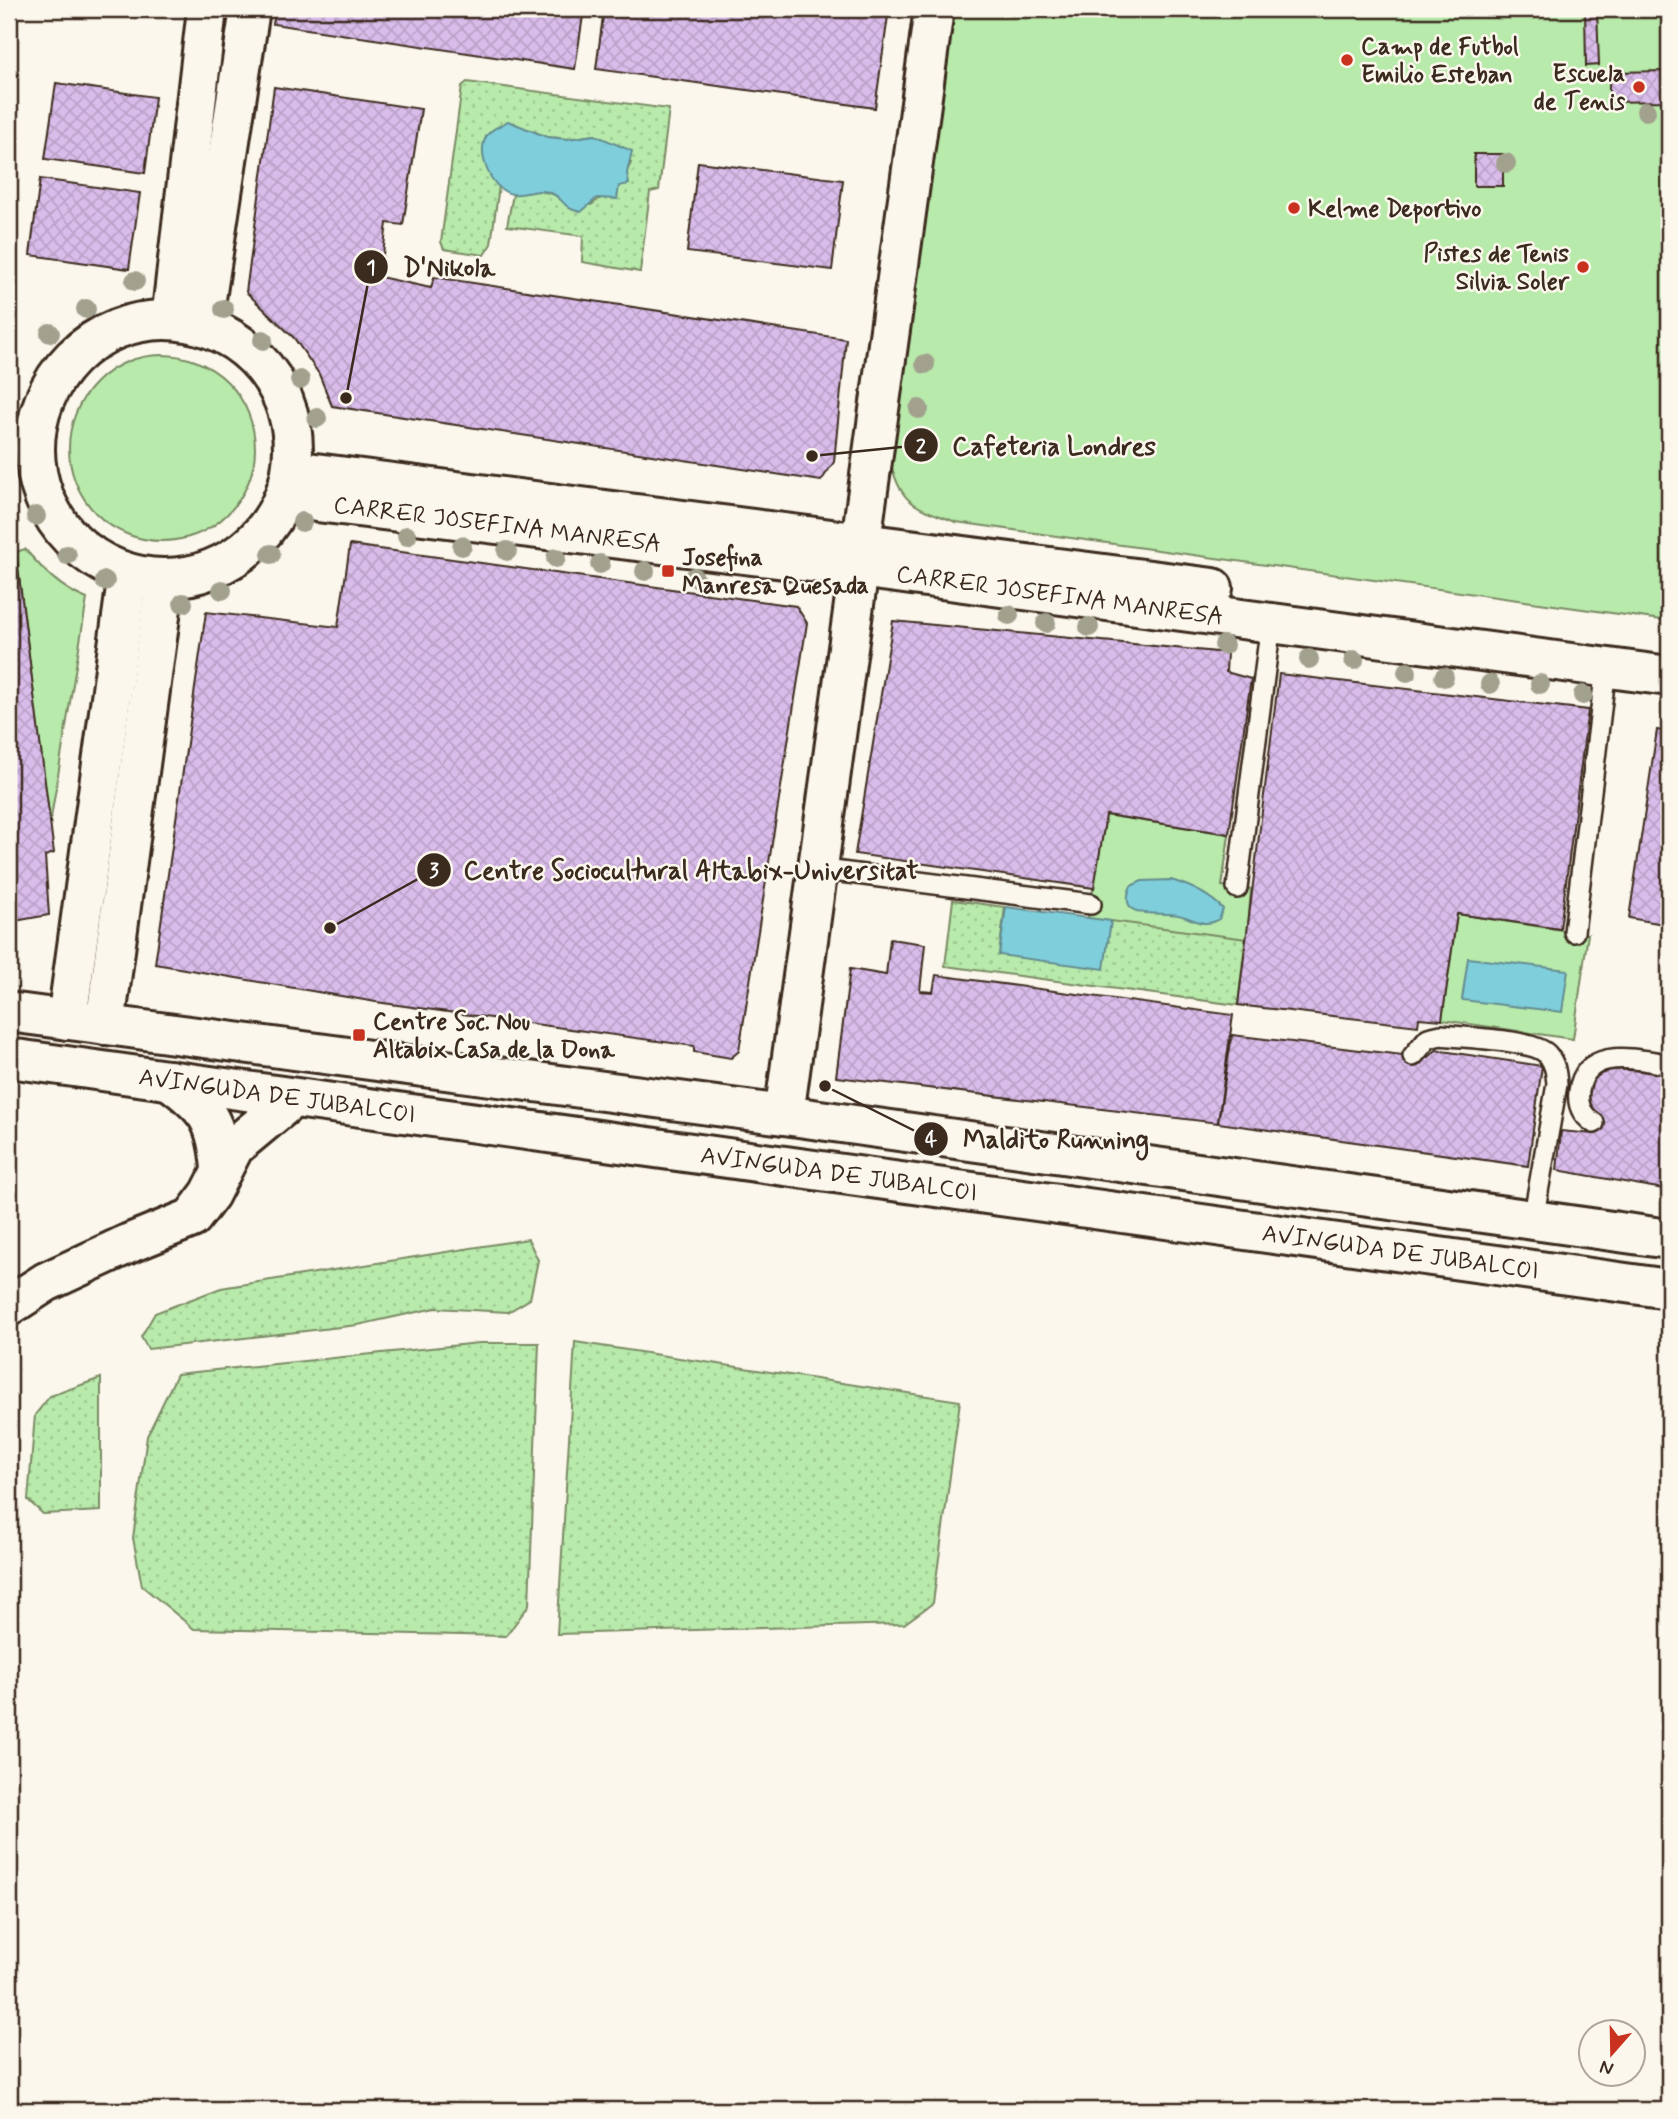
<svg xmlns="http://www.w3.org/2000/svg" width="1678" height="2119" font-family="Mynerve,sans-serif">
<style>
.grass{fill:url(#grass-dots);stroke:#7a8a64;stroke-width:2}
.garden{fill:#b8eaab;stroke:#7a8a64;stroke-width:2}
.water{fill:#7fcedb;stroke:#648c8f;stroke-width:2}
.building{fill:url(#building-cross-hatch);stroke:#3b2a1e;stroke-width:2}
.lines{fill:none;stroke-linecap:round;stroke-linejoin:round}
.lane-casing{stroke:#3b2a1e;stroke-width:24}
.street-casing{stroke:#3b2a1e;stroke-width:44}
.lane{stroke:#fbf7ec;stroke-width:19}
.street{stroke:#fbf7ec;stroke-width:38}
.tree{fill:#a2a18e}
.poi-dot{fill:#c8321e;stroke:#fbf7ec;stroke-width:2.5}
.labels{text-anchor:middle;stroke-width:5;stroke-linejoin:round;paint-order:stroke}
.poi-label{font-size:24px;font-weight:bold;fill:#3b2a1e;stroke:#fbf7ec;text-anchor:start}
.street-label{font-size:24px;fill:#3b2a1e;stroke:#fbf7ec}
.leader{fill:none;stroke:#3b2a1e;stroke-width:2.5}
.callout-dot{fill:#3b2a1e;stroke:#fbf7ec;stroke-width:2.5}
.mark-label{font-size:21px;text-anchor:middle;font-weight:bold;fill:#fff}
.callout-label{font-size:26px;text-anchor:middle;font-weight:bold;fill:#3b2a1e;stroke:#fbf7ec;stroke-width:5;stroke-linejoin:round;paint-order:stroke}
</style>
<defs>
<pattern id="grass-dots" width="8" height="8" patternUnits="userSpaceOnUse" patternTransform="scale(1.75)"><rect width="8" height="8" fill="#b8eaab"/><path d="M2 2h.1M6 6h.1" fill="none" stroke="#9fc993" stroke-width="1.8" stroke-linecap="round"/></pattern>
<pattern id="building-cross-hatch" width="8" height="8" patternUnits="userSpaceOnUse" patternTransform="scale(1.75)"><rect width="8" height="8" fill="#d9bcea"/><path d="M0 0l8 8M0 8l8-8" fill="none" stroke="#bba2c8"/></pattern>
</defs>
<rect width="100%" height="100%" fill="#fbf7ec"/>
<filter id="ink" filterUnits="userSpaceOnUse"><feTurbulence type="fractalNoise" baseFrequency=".0143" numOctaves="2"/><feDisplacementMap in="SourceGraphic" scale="14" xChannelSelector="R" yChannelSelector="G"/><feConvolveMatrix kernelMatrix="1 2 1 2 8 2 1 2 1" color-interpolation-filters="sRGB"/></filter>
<g filter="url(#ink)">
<g class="grass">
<polygon points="467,82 669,109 659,190 650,192 640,272 582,262 583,236 507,226 513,194 538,190 591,205 619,185 631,163 620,149 595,135 567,139 547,137 530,130 492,176 499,186 491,244 484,255 444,249 441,242 462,86"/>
<polygon points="1229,834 1222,886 1251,889 1238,1005 945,966 953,900 1005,907 999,955 1088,918 1094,888"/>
<polygon points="528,1239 538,1260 530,1299 508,1312 435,1308 358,1325 148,1349 141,1337 155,1313 221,1288"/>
<polygon points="575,1342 960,1401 933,1603 904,1624 557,1634"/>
<polygon points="479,1343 539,1343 529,1605 506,1636 194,1629 142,1586 133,1538 147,1436 177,1374"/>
<polygon points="101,1378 101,1511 43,1514 28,1500 35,1415 50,1396"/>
</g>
<g class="garden">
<path d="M943,9H1669V621L956,522C912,505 900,505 889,456Z"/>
<circle cx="162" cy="448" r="93"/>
<path d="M25,549C44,571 60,588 87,599L50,824L16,552Z"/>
<polygon points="1106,815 1229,834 1222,886 1251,889 1247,939 1088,918"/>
<polygon points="1457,914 1588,934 1573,1039 1442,1020"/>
</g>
<g class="water">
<path d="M508,121L547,137L567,139L595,135L632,151L627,173L629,184L619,186L617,199L597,198L581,212C562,209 565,199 551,193C538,187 526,196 513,194C491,192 473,149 489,133C493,128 502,125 508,121Z"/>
<path d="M1171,880C1191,886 1209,894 1223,909L1219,919C1203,929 1194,918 1178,915C1160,911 1115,922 1131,886L1142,881Z"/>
<polygon points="1006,907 1111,921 1104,969 999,955"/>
<polygon points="1468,958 1568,970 1562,1012 1462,1000"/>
</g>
<g class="building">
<polygon points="276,9 584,9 575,69 273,24"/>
<polygon points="604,9 889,9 875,108 596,69"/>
<polygon points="1585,9 1597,9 1599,65 1586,66"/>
<polygon points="1669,71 1669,101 1609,102 1609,72"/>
<polygon points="56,83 155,97 145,173 45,159"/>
<polygon points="274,87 421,109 403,225 387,223 380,277 431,288 434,277 846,339 834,462 821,481 332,406 319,374 294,338 246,292"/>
<rect x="1474" y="154" width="29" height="32"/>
<polygon points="698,162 843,180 832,270 687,252"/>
<polygon points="40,179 140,193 129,269 30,255"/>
<polygon points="350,545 796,606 807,623 739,1051 731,1058 694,1052 694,1046 376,1002 155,964 206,612 338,627"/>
<polygon points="16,552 54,853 45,856 49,915 9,922 9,553"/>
<polygon points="893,621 1227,653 1226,672 1251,679 1229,834 1106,815 1094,888 855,854"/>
<polygon points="1279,674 1588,710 1560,929 1457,914 1442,1020 1419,1018 1418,1026 1238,1005"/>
<polygon points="1657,730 1669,732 1669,925 1629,918"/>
<polygon points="890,939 925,944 920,991 933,992 936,975 1233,1015 1218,1123 836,1077 850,969 886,975"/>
<polygon points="1232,1035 1428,1058 1436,1050 1542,1066 1528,1166 1218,1123"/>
<polygon points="1617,1067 1669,1075 1669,1190 1557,1170 1561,1131 1593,1134 1595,1112 1588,1103 1588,1089 1594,1077"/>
</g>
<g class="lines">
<g class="lane-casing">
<g id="lane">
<polyline points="817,869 1091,904"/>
<polyline points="1237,888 1271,623"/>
<polyline points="1574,932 1606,668"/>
<path d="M1413,1056L1428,1038L1441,1035C1464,1038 1532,1039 1547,1054C1555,1063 1556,1072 1557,1084L1533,1220"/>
<path d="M1594,1123C1582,1115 1577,1105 1579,1091C1586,1045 1637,1060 1669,1064"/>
</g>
</g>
<g class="street-casing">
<g id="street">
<polyline points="171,320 207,9"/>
<circle cx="164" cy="449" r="129"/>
<polyline points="202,325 250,9"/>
<polyline points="292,470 1213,588"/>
<path id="s1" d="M284,498L859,568L1669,676"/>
<polyline points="861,541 934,9"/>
<polyline points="9,1012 784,1115 1669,1239"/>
<polyline points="67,1020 128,573"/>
<polyline points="105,1025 165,579"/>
<path id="s2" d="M9,1058L1669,1289"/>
<path d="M169,1080C207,1108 217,1120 221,1169"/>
<polyline points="784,1115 859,568"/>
<polyline points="9,1306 46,1282 130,1243 192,1218 210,1194 234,1147 293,1098"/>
</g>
</g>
<use href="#lane" class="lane"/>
<use href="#street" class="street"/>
</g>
<g class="tree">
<circle cx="1646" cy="111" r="10"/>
<circle cx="1506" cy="163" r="10"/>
<circle cx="135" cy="281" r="10"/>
<circle cx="86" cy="309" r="10"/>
<circle cx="224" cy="309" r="10"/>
<circle cx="50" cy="333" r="10"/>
<circle cx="263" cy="340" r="10"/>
<circle cx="925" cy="364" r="10"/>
<circle cx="300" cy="380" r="10"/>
<circle cx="919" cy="409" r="10"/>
<circle cx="317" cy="418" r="10"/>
<circle cx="36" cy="516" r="10"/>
<circle cx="302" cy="522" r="10"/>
<circle cx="407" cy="536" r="10"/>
<circle cx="462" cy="546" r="10"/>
<circle cx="507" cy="551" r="10"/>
<circle cx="271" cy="554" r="10"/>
<circle cx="67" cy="555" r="10"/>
<circle cx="556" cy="558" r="10"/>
<circle cx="600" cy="564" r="10"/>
<circle cx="645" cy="571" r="10"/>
<circle cx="694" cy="577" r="10"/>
<circle cx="105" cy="581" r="10"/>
<circle cx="222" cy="590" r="10"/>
<circle cx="183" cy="603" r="10"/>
<circle cx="1009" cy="615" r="10"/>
<circle cx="1046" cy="623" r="10"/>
<circle cx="1089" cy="627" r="10"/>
<circle cx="1224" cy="645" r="10"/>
<circle cx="1309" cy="659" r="10"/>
<circle cx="1354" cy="660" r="10"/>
<circle cx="1407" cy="672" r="10"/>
<circle cx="1444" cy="677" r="10"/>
<circle cx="1490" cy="684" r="10"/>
<circle cx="1540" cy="684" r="10"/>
<circle cx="1583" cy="695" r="10"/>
</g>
</g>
<g class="poi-dot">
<circle cx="1347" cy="60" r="7"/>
<circle cx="1639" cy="87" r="7"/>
<circle cx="1294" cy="208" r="7"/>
<circle cx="1583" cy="267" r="7"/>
<rect x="661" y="564" width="14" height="14" rx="3.5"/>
<rect x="352" y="1028" width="14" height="14" rx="3.5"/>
</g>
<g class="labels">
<g class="poi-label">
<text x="1361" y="54">Camp de Futbol<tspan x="1361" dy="28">Emilio Esteban</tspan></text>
<text x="1625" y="81" text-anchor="end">Escuela<tspan x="1625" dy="28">de Tenis</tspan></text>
<text x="1308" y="216">Kelme Deportivo</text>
<text x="1569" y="261" text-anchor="end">Pistes de Tenis<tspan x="1569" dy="28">Silvia Soler</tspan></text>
<text x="682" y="565">Josefina<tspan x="682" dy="28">Manresa Quesada</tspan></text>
<text x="373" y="1029">Centre Soc. Nou<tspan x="373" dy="28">Altabix Casa de la Dona</tspan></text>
</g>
<g class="street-label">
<text dy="8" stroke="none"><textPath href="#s1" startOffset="215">CARRER JOSEFINA MANRESA</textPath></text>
<text dy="8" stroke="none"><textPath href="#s1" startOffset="782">CARRER JOSEFINA MANRESA</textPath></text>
<text dy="8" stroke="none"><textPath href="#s2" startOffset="271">AVINGUDA DE JUBALCOI</textPath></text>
<text dy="8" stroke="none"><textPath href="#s2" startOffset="838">AVINGUDA DE JUBALCOI</textPath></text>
<text dy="8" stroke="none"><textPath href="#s2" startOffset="1405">AVINGUDA DE JUBALCOI</textPath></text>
</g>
</g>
<path class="leader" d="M346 398L371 267M812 456L921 445M330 928L434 870M825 1086L931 1139"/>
<g class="callout-dot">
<circle cx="346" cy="398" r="7"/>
<circle cx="812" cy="456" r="7"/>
<circle cx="330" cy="928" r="7"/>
<circle cx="825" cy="1086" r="7"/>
<circle cx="371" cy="267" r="18"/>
<circle cx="921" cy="445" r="18"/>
<circle cx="434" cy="870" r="18"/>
<circle cx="931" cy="1139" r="18"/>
</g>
<g class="mark-label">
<text x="371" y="274">1</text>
<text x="921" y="453">2</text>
<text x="434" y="877">3</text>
<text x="931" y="1146">4</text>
</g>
<g class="callout-label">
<text x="449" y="276">D'Nikola</text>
<text x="1054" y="455">Cafeteria Londres</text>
<text x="691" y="879">Centre Sociocultural Altabix-Universitat</text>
<text x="1056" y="1148">Maldito Running</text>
</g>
<rect width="1678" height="2119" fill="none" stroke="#fbf7ec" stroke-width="35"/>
<rect x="18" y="18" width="1643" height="2084" fill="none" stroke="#3b2a1e" stroke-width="2.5" filter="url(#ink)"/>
<g transform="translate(1612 2053) rotate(200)"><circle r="33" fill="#fbf7ec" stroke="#aea59a" stroke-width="2"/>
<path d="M0-5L12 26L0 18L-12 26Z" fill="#c8321e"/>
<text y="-10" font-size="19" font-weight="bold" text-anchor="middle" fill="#3b2a1e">N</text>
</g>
</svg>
